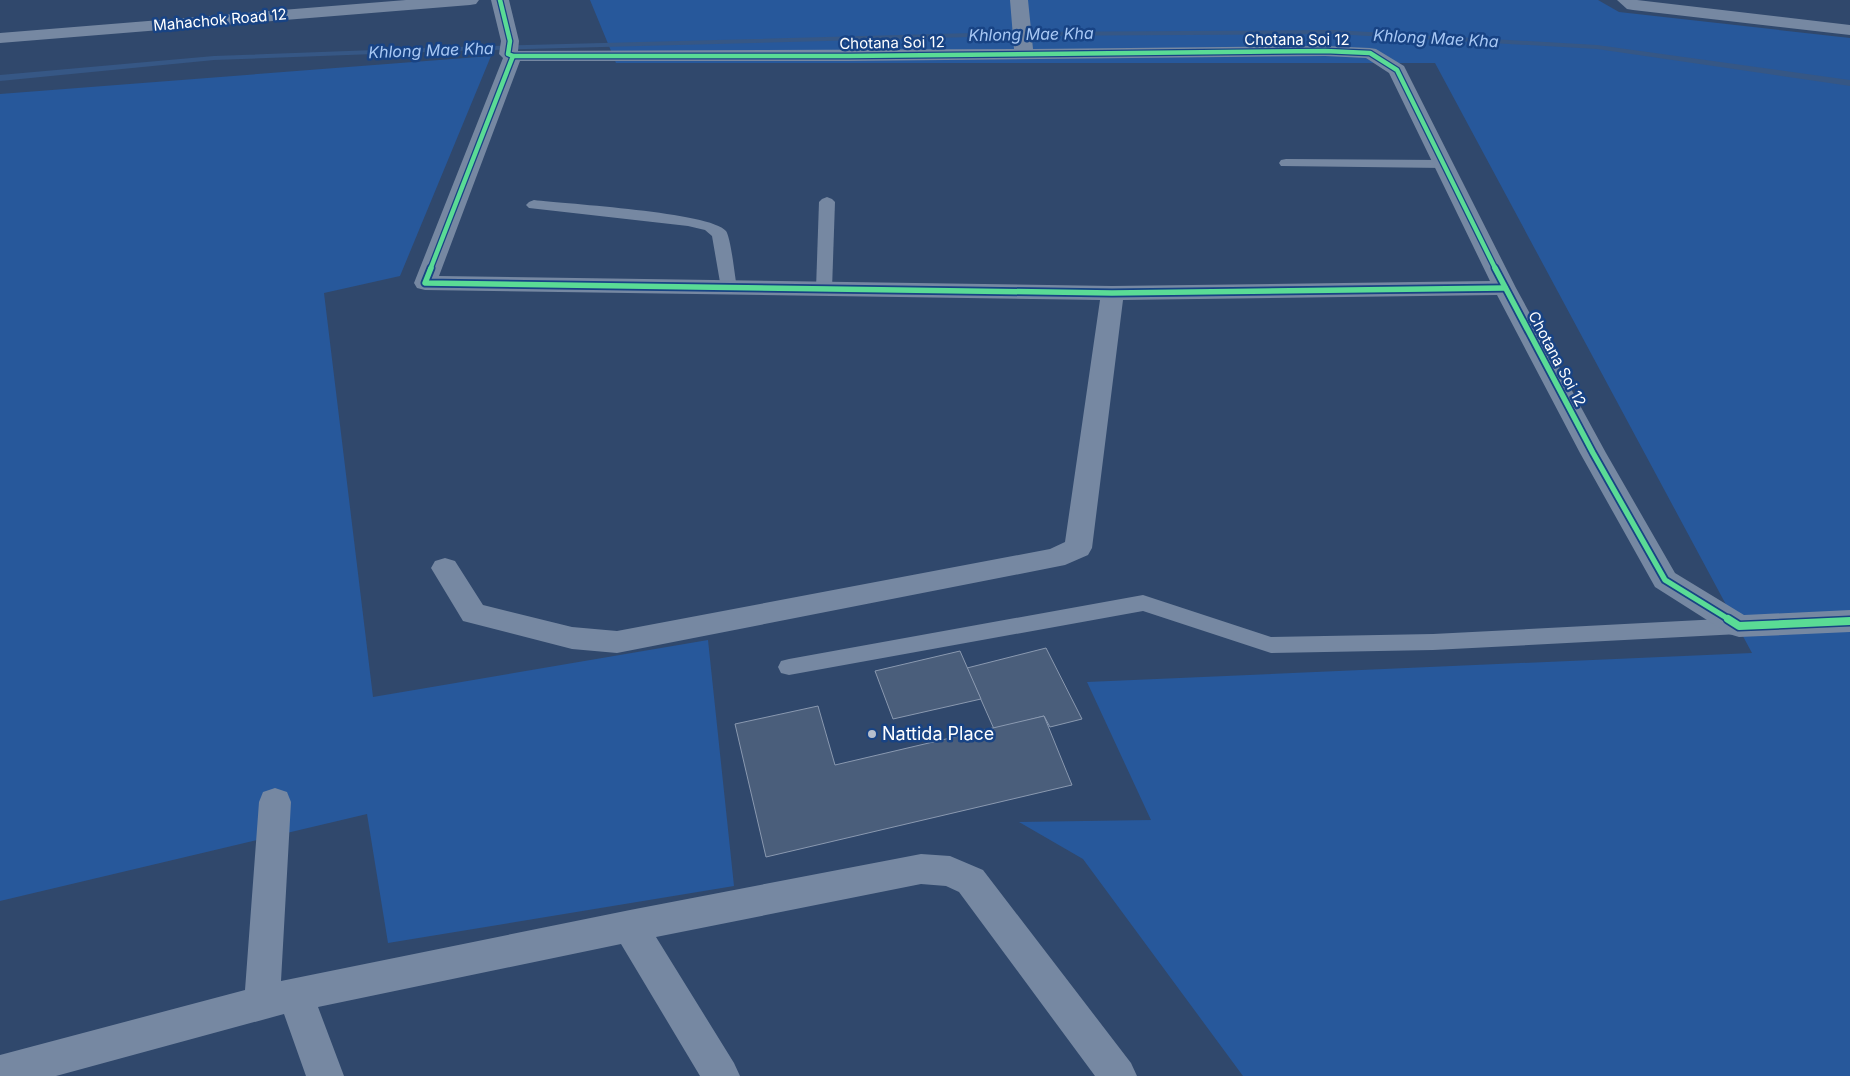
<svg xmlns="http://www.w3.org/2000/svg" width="1850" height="1076" font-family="Inter,sans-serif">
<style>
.green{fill:#27589b}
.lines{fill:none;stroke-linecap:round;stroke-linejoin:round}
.stream{fill:#365785;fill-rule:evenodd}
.building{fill:#4a5e7b;stroke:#8a99b0}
.service{fill:#7688a2;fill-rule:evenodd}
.minor{fill:#7688a2;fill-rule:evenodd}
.cycleway-far2-casing{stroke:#184384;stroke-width:7}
.cycleway-far1-casing{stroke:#184384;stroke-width:9}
.cycleway-casing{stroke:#184384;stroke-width:11}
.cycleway-far2{stroke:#5adb95;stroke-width:4.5}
.cycleway-far1{stroke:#5adb95;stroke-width:5.5}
.cycleway{stroke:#5adb95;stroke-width:8}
.poi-dot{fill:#b7bfcc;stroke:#184384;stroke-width:2}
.labels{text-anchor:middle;stroke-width:5;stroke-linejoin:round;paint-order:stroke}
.far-street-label{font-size:15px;fill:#fff;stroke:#184384}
.far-water-label{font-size:16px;font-style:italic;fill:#a8c8f4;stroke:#184384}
.poi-label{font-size:18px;fill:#fff;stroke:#184384;text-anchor:start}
</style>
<rect width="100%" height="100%" fill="#30486c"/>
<g class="green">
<polygon points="590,0 1598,0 1619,12 1850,38 1850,1076 1243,1076 1083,859 1019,822 1151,820 1087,682 1752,653 1435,63 616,63"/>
<polygon points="491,56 400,276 324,293 373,697 708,640 734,886 388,943 367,814 0,901 0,94"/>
</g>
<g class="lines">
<polygon class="stream" points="1334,30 1597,45 1850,80 1850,86 1597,49 1334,34 1009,36 455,51 214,60 0,81 0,75 214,56 455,47 1009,32"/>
</g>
<g class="building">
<polygon points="1046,648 1082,719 1050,727 1044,716 994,729 967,668"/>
<polygon points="960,651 981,699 893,719 875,671"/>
<polygon points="818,706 835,765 1044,716 1072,785 766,857 735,724"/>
</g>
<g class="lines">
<g class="service">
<polygon points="1286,159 1444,160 1449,161 1451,164 1449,167 1444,168 1281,166 1279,163 1281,160"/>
<polygon points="827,197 832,199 835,202 832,289 830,293 818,293 816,289 819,202 822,199"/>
<path d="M534,200C566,204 711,212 726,231C731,238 735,278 737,288L735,291H723L721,288L712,236L705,230L688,226L529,208L526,205L529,202Z"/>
<polygon points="1143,595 1271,637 1433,634 1739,618 1747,620 1750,626 1747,632 1739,634 1433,650 1271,653 1143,611 789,675 781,673 778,667 781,661 789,659"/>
</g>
<g class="minor">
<polygon points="406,0 479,0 476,4 470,5 0,43 0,33"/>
<path d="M491,0H509L519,41L518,51L1014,49L1010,0H1028L1033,49L1325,46L1370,48L1376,49L1404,66L1406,70L1516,288L1606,453L1675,573L1744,615L1850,610V632L1739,637L1729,634L1655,587L1580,453L1497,295L1123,300L1092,548L1088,555L1065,565L617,653L572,649L463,621L431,568L435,561L445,558L455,561L483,605L572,627L617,631L1050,549L1065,542L1100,300L425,290L417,288L414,283L503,58L499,54L501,41ZM1325,56L1366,58L1389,73L1490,281L1112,286L439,276L520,61H849Z"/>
<polygon points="1617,0 1637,0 1850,25 1850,35 1633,10 1627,9"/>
<polygon points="275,788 287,792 291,802 281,981 630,910 921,854 950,856 983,870 1131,1063 1137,1076 1095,1076 959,892 946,886 921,884 656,937 734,1063 740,1076 700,1076 621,944 318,1007 344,1076 306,1076 284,1014 56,1076 0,1076 0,1055 245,990 259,802 263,792"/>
</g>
<g class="cycleway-far2-casing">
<g id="cycleway-far2">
<polyline points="500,0 510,41 508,54 513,56 849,56 1325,51 1370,53 1397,70 1496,270"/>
<polyline points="430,270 513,56"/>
</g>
</g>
<g class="cycleway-far1-casing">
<g id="cycleway-far1">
<polyline points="431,268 425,283 1112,293 1505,288"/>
<polyline points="1495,268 1593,453 1665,580 1730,620"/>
</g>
</g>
<g class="cycleway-casing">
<polyline id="cycleway" points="1728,619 1739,626 1850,621"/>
</g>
<use href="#cycleway-far2" class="cycleway-far2"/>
<use href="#cycleway-far1" class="cycleway-far1"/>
<use href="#cycleway" class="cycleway"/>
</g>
<circle class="poi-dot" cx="872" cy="734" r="5"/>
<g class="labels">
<g class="far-street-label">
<text transform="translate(220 20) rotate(-5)" y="5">Mahachok Road 12</text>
<text x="1297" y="45">Chotana Soi 12</text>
<text transform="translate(892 43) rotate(-1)" y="5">Chotana Soi 12</text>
<text transform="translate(1557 359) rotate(62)" y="5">Chotana Soi 12</text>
</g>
<g class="far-water-label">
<text transform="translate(1031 34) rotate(-1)" y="6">Khlong Mae Kha</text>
<text transform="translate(1436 38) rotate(3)" y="6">Khlong Mae Kha</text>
<text transform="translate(431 50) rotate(-2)" y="6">Khlong Mae Kha</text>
</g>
<g class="poi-label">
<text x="882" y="740">Nattida Place</text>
</g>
</g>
</svg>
